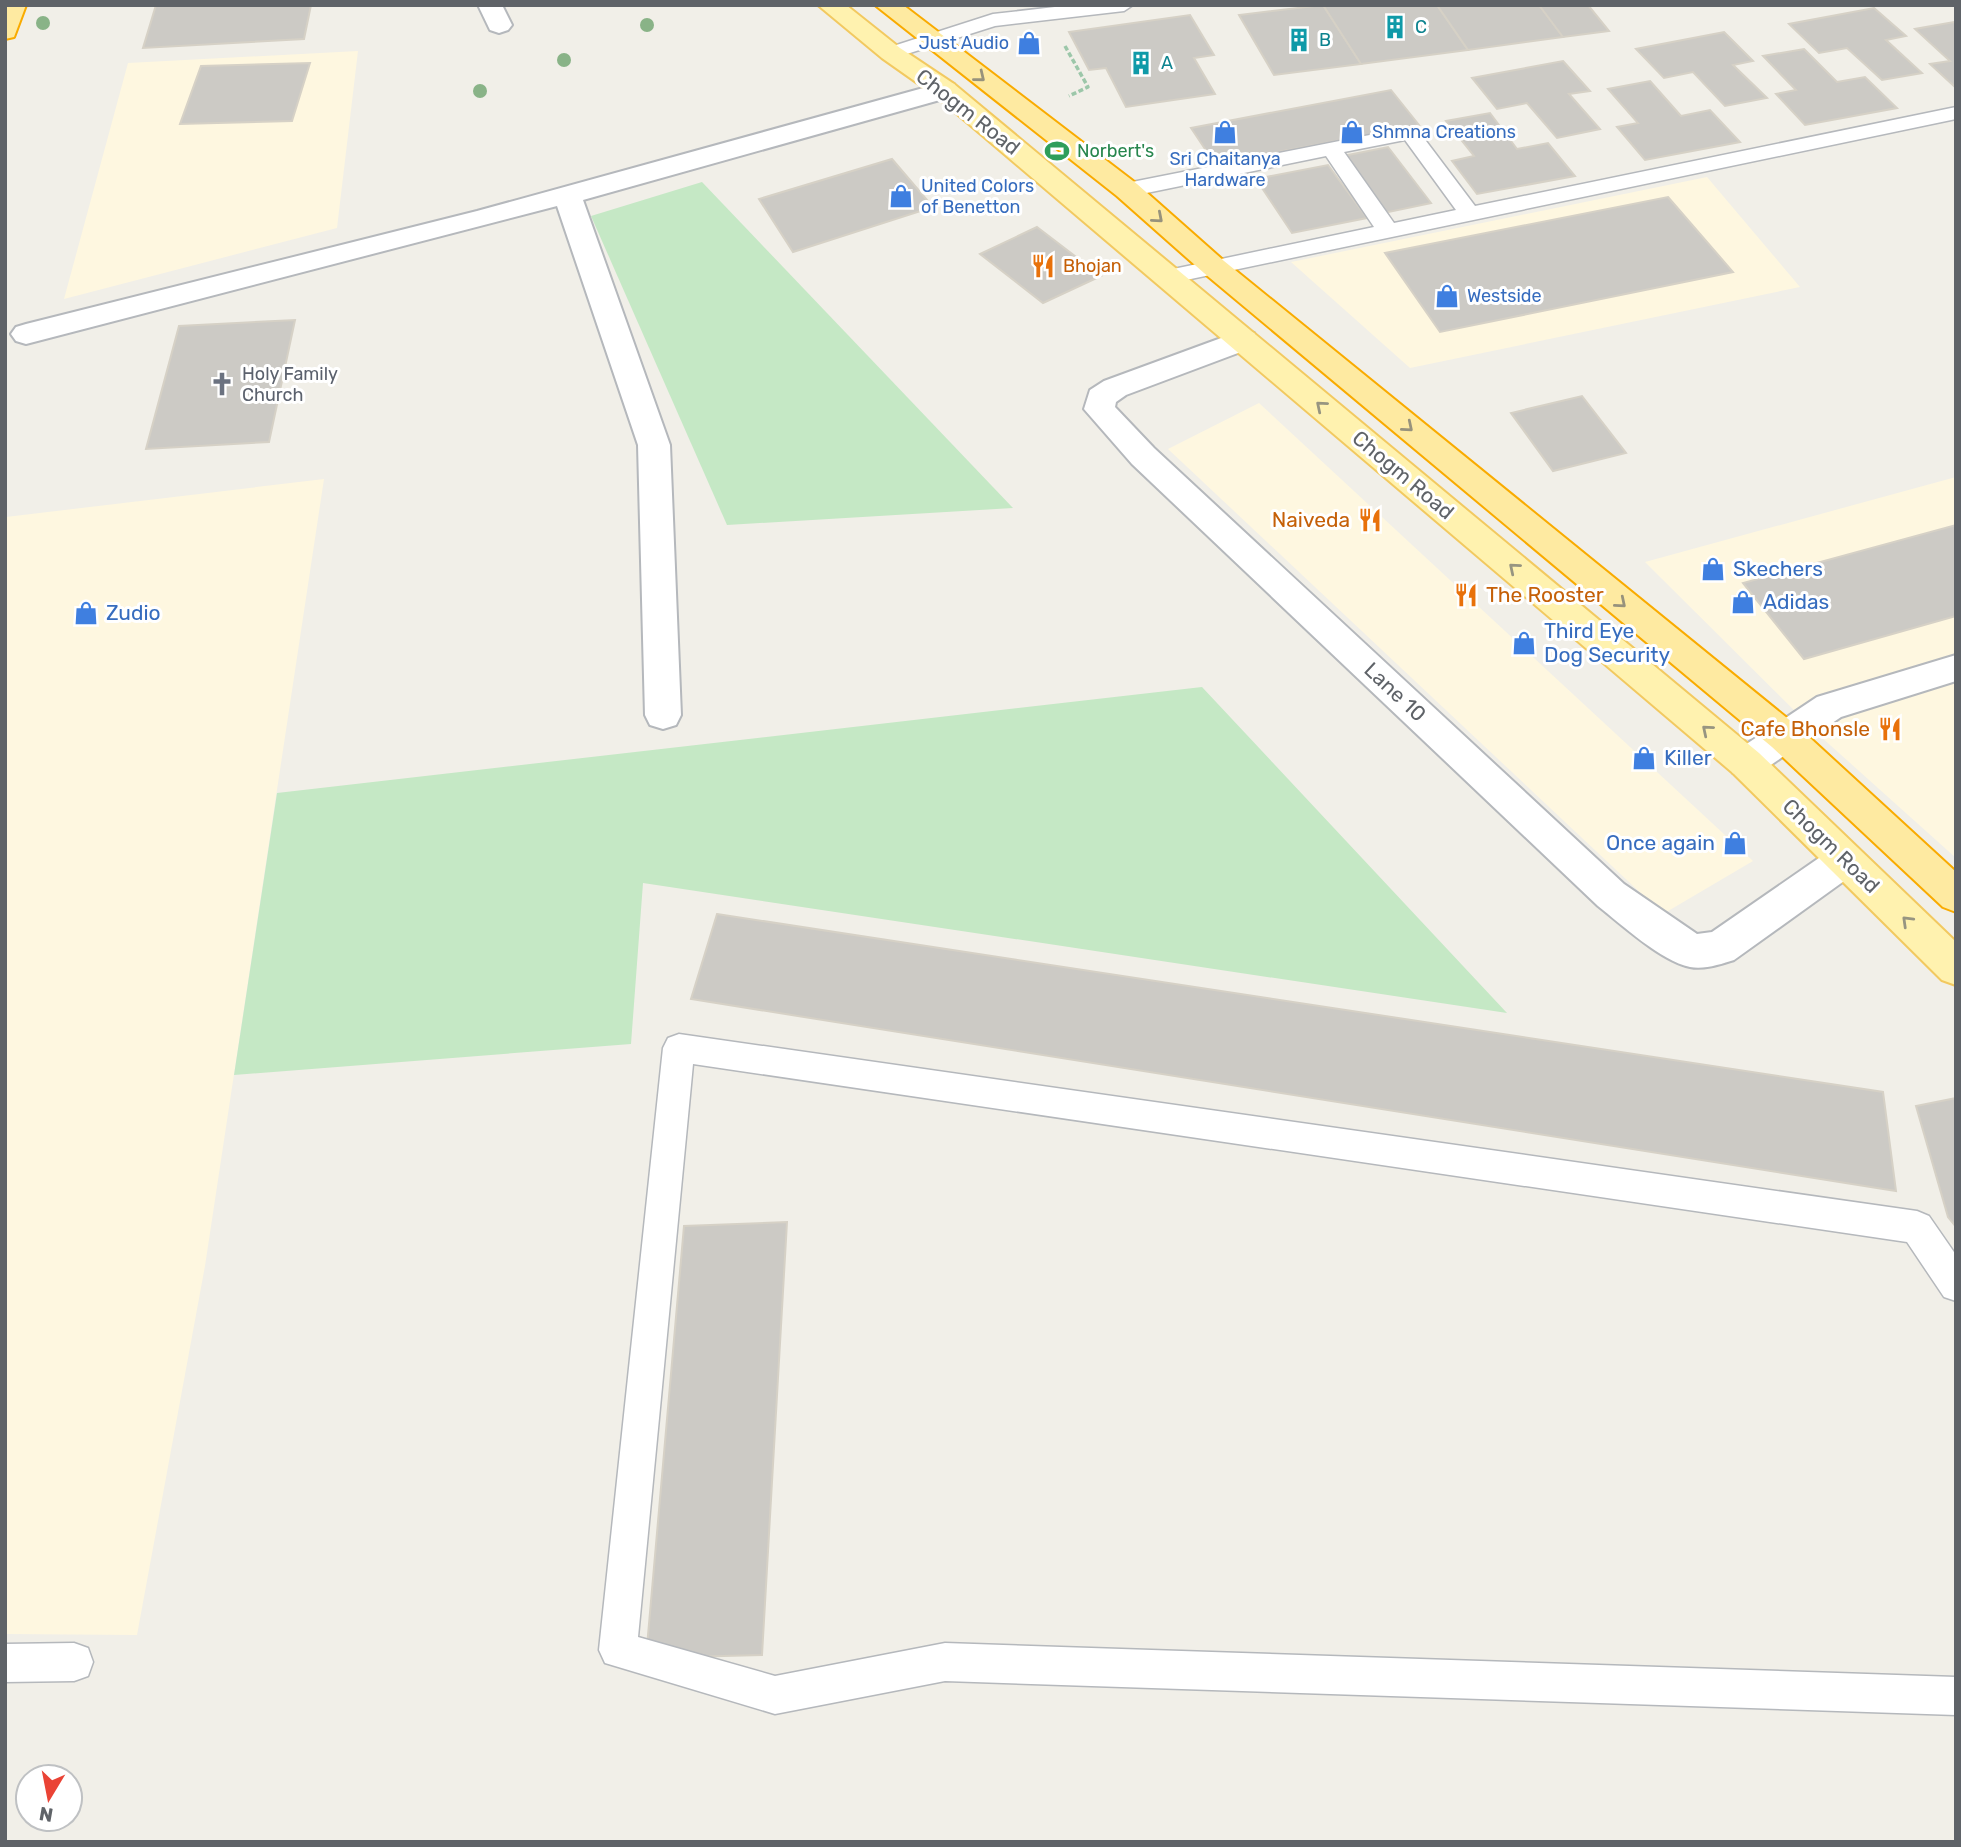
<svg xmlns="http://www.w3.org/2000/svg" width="1961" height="1847" font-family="Rubik,sans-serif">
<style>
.commercial{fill:#fef7e0}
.green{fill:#c5e8c5}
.building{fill:#cccac5;stroke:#d6d1c6;stroke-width:2}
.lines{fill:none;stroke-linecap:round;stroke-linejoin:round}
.service-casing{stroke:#b5b8bc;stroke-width:3}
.minor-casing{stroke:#b5b8bc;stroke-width:4}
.primary-casing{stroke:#f2c960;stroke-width:4}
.trunk-casing{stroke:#f9ab00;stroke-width:4}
.path{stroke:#9cc7a9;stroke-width:3.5;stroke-dasharray:5 2.5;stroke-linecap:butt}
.service{fill:#fff;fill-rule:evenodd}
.minor{fill:#fff;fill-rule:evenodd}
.primary{fill:#fff2af;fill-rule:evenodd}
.trunk{fill:#feeaa1;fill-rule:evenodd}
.tree{fill:#89b387}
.oneway{stroke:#97927c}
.oneway2{stroke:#979581}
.labels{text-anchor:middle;stroke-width:6;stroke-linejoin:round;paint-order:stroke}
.far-culture-label{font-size:18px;fill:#0d838f;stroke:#fff;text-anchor:start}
.far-shop-label{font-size:18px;fill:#366cbe;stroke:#fff;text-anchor:start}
.far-leisure-label{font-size:18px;fill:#27864d;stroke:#fff;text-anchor:start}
.far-food-label{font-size:18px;fill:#c56008;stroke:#fff;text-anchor:start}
.far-worship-label{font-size:18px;fill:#5b616d;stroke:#fff;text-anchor:start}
.street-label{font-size:21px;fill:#5f6368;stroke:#fff}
.food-label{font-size:21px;fill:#c56008;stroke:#fff;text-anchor:end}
.shop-label{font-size:21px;fill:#366cbe;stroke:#fff;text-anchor:start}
</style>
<rect width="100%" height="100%" fill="#f1efe8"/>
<g class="commercial">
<polygon points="358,51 337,228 64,299 128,63"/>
<polygon points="1707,177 1800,287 1410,368 1291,262"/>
<polygon points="1259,403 1753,861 1663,914 1168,449"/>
<polygon points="1956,477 1956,858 1820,736 1645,562"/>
<polygon points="324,479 205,1266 137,1635 5,1634 6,517"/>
</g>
<g class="green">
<polygon points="702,182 1013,508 727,525 591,216"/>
<polygon points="1202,687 1507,1013 643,883 631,1044 234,1075 277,793"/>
</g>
<g class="building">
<polygon points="156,5 311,5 304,39 143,48"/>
<polygon points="1323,5 1361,64 1274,75 1239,15"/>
<polygon points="1323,5 1437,5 1468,50 1361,64"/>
<polygon points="1437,5 1539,5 1563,37 1468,50"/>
<polygon points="1539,5 1588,5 1609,31 1563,37"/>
<polygon points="1874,8 1906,36 1886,40 1922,73 1882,80 1847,48 1819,53 1789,24"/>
<polygon points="1190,15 1214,55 1194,58 1215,94 1126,107 1106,68 1089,70 1069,32"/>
<polygon points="1954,22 1956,23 1956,88 1930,64 1950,61 1915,29"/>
<polygon points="1724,32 1753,61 1733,65 1767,98 1725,106 1693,72 1664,78 1636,49"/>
<polygon points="1804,49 1837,82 1865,77 1897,108 1805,125 1776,94 1796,90 1763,56"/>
<polygon points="1563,61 1590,91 1569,94 1600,129 1557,138 1527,103 1497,109 1472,78"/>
<polygon points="310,63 292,121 180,124 201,66"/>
<polygon points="1650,81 1681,116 1710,110 1740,142 1645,160 1617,127 1638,123 1608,89"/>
<polygon points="1391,90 1419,125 1215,164 1191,128"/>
<polygon points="1490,113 1517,149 1548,143 1575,176 1477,194 1452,161 1474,156 1446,121"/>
<polygon points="1388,147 1431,203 1384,213 1343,156"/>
<polygon points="892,159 933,207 793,252 759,199"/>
<polygon points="1328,165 1367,218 1292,233 1256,179"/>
<polygon points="1668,197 1733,272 1440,332 1385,253"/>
<polygon points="1037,227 1101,276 1043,303 980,254"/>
<polygon points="295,320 269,442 146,449 179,326"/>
<polygon points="1582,396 1626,453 1553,471 1511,413"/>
<polygon points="1956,525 1956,616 1804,659 1743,583"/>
<polygon points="717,914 1883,1092 1896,1191 691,999"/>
<polygon points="1956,1098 1956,1227 1948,1217 1916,1106"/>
<polygon points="787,1222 762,1655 646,1658 684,1226"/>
</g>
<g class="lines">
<g class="service-casing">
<g id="service">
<polygon points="1072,5 1133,5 1124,11 995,26 891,59 881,53 884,49 993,14"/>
<path d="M1956,107V119L1167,284L1159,282L1156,277L1159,272L1374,227L1326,156L1127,197L1119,195L1116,190L1119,185L1127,183L1410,127L1417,129L1475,206ZM1405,140L1456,210L1394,223L1344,152Z"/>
<polygon points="679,1034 1917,1211 1929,1216 1956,1255 1956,1301 1944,1297 1907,1242 693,1064 638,1637 775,1676 945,1643 1956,1677 1956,1715 945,1681 775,1714 605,1663 599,1650 663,1048 668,1038"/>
<polygon points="74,1643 88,1648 93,1662 88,1676 74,1681 5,1682 5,1644"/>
</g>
</g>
<g class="minor-casing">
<g id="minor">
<polygon points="478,5 502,5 512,25 508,30 499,33 490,30"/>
<polygon points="945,82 954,84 958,90 954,96 583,200 670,445 681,715 676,725 663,729 650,725 645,715 638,445 557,206 26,344 16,341 11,334 16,327 26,324 477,211"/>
<path d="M1243,330L1254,333L1258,340L1254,347L1126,395L1116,402L1115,407L1154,448L1624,884L1697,934L1712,932L1832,849L1845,844L1858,849L1864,860L1858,871L1734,960C1721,964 1704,970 1690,967C1661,961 1622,925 1598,906L1132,464L1084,409L1090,390L1104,381Z"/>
<polygon points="1956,655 1956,681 1841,717 1759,773 1746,778 1733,773 1728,763 1733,753 1817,697"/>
</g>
</g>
<g class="primary-casing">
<polygon id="primary" points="818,5 846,5 900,48 954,84 1759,753 1956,942 1956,985 1942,980 1733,773 936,96 882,58"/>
</g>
<g class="trunk-casing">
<g id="trunk">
<polygon points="5,5 26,5 14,37 5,39"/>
<polygon points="875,5 903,5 1137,184 1224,261 1798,727 1956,872 1956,912 1943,907 1772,747 1204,273 1117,196"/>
</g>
</g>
<polyline class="path" points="1065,46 1088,87 1069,96"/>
<use href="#service" class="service"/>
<use href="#minor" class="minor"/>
<use href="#primary" class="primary"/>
<use href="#trunk" class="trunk"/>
</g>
<g class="tree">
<circle cx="43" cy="23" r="7"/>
<circle cx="647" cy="25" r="7"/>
<circle cx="564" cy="60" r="7"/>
<circle cx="480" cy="91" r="7"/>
</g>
<defs><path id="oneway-chevron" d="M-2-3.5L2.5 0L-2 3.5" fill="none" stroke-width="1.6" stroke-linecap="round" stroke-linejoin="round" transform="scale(1.75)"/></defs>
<g class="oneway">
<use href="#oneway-chevron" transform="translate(980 77) rotate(39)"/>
<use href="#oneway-chevron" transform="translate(1158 218) rotate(41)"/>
<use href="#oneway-chevron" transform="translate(1408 427) rotate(40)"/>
<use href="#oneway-chevron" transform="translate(1621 603) rotate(40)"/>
</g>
<g class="oneway2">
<use href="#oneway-chevron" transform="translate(1321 406) rotate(-140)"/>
<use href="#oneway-chevron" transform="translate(1514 568) rotate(-140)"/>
<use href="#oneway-chevron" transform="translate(1707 730) rotate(-140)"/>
<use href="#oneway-chevron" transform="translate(1907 921) rotate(-136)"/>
</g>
<defs>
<g id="building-bare" transform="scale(1.89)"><path d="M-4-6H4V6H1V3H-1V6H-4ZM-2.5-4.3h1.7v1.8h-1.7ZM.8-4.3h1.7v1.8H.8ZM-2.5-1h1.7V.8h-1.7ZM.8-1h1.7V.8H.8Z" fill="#0f9aa8" stroke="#fff" stroke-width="2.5" paint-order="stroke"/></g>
<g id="shop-bare" transform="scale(1.89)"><path d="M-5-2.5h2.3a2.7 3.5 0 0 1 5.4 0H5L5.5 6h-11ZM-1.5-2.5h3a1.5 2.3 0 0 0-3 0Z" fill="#3f7fe0" stroke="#fff" stroke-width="2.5" paint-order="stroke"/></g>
<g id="stadium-bare" transform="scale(1.89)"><path d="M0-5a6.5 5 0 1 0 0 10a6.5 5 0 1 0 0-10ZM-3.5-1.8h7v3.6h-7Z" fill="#2e9e5b" stroke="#fff" stroke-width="2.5" paint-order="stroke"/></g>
<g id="restaurant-bare" transform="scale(1.89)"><path d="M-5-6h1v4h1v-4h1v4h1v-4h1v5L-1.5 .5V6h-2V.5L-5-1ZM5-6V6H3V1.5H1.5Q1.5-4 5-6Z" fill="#e8710a" stroke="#fff" stroke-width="2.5" paint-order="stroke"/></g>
<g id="church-bare" transform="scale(1.89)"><path d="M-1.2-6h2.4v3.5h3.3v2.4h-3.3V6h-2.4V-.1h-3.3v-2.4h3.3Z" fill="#6b7280" stroke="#fff" stroke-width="2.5" paint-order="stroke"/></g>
</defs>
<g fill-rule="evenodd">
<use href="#building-bare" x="1395" y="27"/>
<use href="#building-bare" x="1299" y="40"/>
<use href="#shop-bare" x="1029" y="43"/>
<use href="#building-bare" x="1141" y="63"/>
<use href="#shop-bare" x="1225" y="132"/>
<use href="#shop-bare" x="1352" y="132"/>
<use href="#stadium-bare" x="1057" y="151"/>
<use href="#shop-bare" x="901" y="196"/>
<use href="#restaurant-bare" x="1043" y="266"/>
<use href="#shop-bare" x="1447" y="296"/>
<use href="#church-bare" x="222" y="384"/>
<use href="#restaurant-bare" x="1370" y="520"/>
<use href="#shop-bare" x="1713" y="569"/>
<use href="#restaurant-bare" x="1466" y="595"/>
<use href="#shop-bare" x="1743" y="602"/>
<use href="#shop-bare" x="86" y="613"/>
<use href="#shop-bare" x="1524" y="643"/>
<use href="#restaurant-bare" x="1890" y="729"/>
<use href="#shop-bare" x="1644" y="758"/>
<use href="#shop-bare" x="1735" y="843"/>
</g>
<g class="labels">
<g class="far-culture-label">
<text x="1415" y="33">C</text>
<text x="1319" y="46">B</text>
<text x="1161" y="69">A</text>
</g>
<g class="far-shop-label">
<text x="1009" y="49" text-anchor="end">Just Audio</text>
<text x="1372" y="138">Shmna Creations</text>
<text x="1225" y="165" text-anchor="middle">Sri Chaitanya<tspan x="1225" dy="21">Hardware</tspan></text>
<text x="921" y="192">United Colors<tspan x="921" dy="21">of Benetton</tspan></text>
<text x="1467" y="302">Westside</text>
</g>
<g class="far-leisure-label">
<text x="1077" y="157">Norbert's</text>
</g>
<g class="far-food-label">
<text x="1063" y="272">Bhojan</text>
</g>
<g class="far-worship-label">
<text x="242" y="380">Holy Family<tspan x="242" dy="21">Church</tspan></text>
</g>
<g class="street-label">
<text transform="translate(968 112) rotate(38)" y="7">Chogm Road</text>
<text transform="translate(1403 475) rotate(40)" y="7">Chogm Road</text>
<text transform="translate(1395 692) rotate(43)" y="7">Lane 10</text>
<text transform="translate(1831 846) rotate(44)" y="7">Chogm Road</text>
</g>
<g class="food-label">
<text x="1350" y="527">Naiveda</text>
<text x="1486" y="602" text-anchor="start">The Rooster</text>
<text x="1870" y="736">Cafe Bhonsle</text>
</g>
<g class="shop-label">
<text x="1733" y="576">Skechers</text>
<text x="1763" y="609">Adidas</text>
<text x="106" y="620">Zudio</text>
<text x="1544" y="638">Third Eye<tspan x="1544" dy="24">Dog Security</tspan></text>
<text x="1664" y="765">Killer</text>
<text x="1715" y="850" text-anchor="end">Once again</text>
</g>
</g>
<rect width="1961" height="1847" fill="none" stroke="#5f6368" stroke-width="14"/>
<g transform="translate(49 1798) rotate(190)"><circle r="33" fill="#ffffff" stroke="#bfc1c3" stroke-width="2"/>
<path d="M0-5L12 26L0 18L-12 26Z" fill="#ea4335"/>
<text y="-10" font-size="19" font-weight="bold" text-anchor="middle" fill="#5f6368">N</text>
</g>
</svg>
